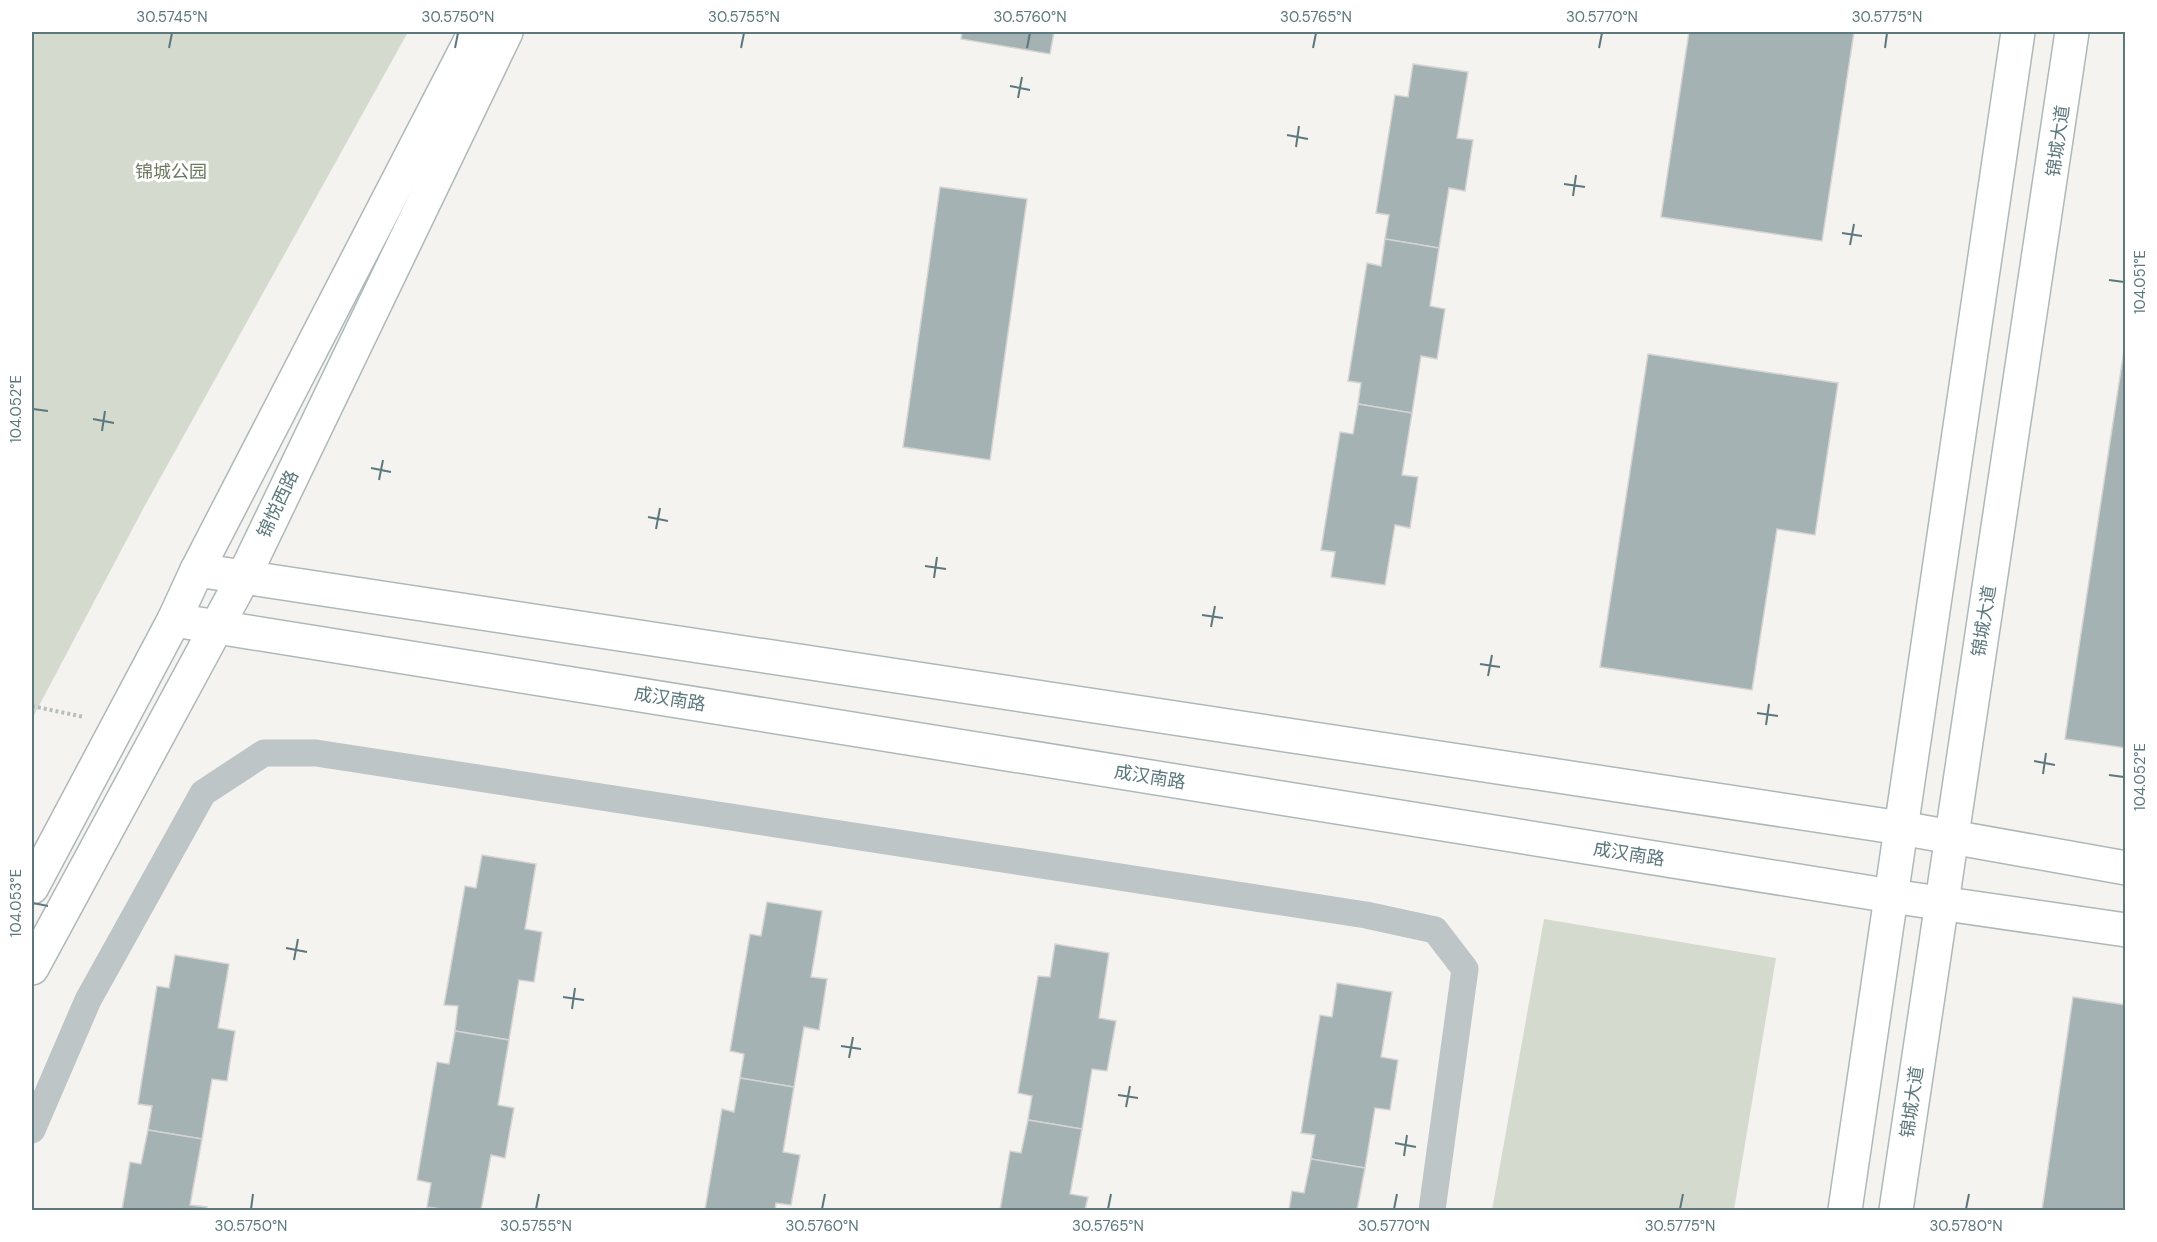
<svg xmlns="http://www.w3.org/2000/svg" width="2157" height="1242" font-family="'DM Sans','Noto Sans SC',sans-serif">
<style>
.green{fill:#d5dace}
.building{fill:#a4b2b4;stroke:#d5d4d2;stroke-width:1.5}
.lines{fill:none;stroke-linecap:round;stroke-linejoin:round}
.secondary-casing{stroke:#aeb8ba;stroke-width:36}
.path{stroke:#b8bdbe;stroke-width:4;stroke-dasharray:3 3;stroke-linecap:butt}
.street{stroke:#bec5c7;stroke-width:27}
.secondary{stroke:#fff;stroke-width:33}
.ticks{fill:none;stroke:#5c787d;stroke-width:2}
.labels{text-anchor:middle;stroke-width:6;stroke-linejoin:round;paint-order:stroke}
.street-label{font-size:18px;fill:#5c787d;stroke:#fff}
.park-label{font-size:18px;fill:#6c7a60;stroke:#fff}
.neatline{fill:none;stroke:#5c787d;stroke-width:2}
.ticks-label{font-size:15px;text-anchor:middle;fill:#5c787d}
</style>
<rect width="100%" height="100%" fill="#f4f3ef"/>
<g class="green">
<polygon points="32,32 408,32 143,509 32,719"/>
<polygon points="1544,919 1776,958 1734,1210 1492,1210"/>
</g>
<g class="building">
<polygon points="962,32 1054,32 1050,54 961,39"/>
<polygon points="1689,32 1854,32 1822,241 1661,217"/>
<polygon points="1413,64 1468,72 1457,138 1473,140 1465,191 1449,188 1439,248 1385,239 1389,215 1376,213 1395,95 1408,97"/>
<polygon points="940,187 1027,199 990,460 903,447"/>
<polygon points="1385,239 1439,248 1430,306 1445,309 1437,359 1421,356 1412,413 1358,404 1361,383 1348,381 1367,263 1381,266"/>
<polygon points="2126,337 2126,748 2065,739"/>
<polygon points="1648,354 1838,383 1815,535 1777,529 1752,690 1600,667"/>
<polygon points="1358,404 1412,413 1402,475 1418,477 1410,528 1395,525 1385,585 1331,577 1335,552 1321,550 1340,432 1353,434"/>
<polygon points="482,855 536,864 525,929 542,932 534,982 519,980 509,1040 455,1031 458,1006 444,1005 465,886 476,888"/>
<polygon points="767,902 822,911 811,977 827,979 819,1030 804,1027 794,1087 740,1078 744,1054 730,1051 750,934 761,936"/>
<polygon points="1055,944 1109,953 1099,1018 1116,1021 1107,1071 1092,1069 1082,1129 1028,1120 1032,1096 1018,1093 1038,976 1050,977"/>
<polygon points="175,955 229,964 218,1028 235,1031 227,1081 212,1079 202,1139 148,1130 152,1106 138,1104 157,986 169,988"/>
<polygon points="1337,983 1392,992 1381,1057 1398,1060 1390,1110 1375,1108 1365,1168 1311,1159 1315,1135 1301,1133 1320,1015 1332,1017"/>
<polygon points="2073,997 2126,1005 2126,1210 2042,1210"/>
<polygon points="455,1031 509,1040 498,1105 514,1108 505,1158 491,1155 481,1210 449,1210 427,1207 431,1183 417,1180 437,1062 449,1064"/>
<polygon points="740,1078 794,1087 783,1152 800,1155 791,1205 776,1203 775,1210 705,1210 722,1109 734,1112"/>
<polygon points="1028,1120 1082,1129 1070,1194 1088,1197 1085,1210 1000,1210 1010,1151 1021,1153"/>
<polygon points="148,1130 202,1139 190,1205 207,1207 207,1210 122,1210 130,1162 141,1164"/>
<polygon points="1311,1159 1365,1168 1357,1210 1289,1210 1292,1191 1304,1193"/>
</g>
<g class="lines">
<g class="secondary-casing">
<g id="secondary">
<polyline points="197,570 1901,828 2126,868"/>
<polyline points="174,620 1891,896 2126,930"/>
<polyline points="32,887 174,620 197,570 475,32"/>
<polyline points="32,968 243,578 506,32"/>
<polyline points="1845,1210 2018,32"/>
<polyline points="1896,1210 2072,32"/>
</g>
</g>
<polyline class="path" points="32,706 84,717"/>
<polyline class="street" points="32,1130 88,1000 203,793 264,753 316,753 1366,915 1435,930 1465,969 1432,1210"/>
<use href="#secondary" class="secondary"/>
</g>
<path class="ticks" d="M169,48L172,33M455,48L458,33M741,48L744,33M1027,48L1030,33M1313,48L1316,33M1599,48L1602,33M1885,48L1887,33M1010,86L1030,90M1018,98L1022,77M1287,135L1308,139M1296,147L1299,126M1564,184L1585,187M1573,196L1576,175M1842,233L1862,236M1850,245L1854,224M2109,280L2124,282M33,409L48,411M93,419L114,423M102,431L105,411M371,468L391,472M379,480L383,460M648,517L668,521M656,529L660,508M925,566L946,569M934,578L937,557M1202,615L1223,618M1211,627L1215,606M1480,664L1500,667M1488,676L1492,655M1757,713L1778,716M1766,725L1769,704M2034,761L2055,765M2043,774L2046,753M2109,775L2124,777M33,903L48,906M286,948L307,952M294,960L298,939M563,997L584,1000M572,1009L575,988M841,1046L861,1049M849,1058L853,1037M1118,1095L1138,1098M1126,1107L1130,1086M1395,1143L1416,1147M1404,1156L1407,1135M251,1209L253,1194M536,1209L539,1194M822,1209L825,1194M1108,1209L1111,1194M1394,1209L1397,1194M1680,1209L1683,1194M1966,1209L1969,1194"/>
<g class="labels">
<g class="street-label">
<text transform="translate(2058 141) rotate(-82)" y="6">锦城大道</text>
<text transform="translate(278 504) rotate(-65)" y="6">锦悦西路</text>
<text transform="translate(1984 621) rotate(-81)" y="6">锦城大道</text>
<text transform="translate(670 699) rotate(9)" y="6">成汉南路</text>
<text transform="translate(1150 777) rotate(9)" y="6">成汉南路</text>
<text transform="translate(1629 854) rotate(9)" y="6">成汉南路</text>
<text transform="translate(1912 1102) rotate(-82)" y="6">锦城大道</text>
</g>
<g class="park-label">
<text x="171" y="178">锦城公园</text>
</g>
</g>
<rect width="2157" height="1242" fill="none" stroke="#ffffff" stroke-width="66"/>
<rect x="33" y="33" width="2091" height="1176" class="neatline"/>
<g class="ticks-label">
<text x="172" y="22">30.5745°N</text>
<text x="458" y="22">30.5750°N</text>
<text x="744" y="22">30.5755°N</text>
<text x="1030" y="22">30.5760°N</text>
<text x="1316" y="22">30.5765°N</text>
<text x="1602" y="22">30.5770°N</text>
<text x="1887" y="22">30.5775°N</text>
<text transform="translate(2140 282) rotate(-90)" y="5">104.051°E</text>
<text transform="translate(16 409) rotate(-90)" y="5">104.052°E</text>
<text transform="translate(2140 777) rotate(-90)" y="5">104.052°E</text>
<text transform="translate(16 903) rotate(-90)" y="5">104.053°E</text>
<text x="251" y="1231">30.5750°N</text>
<text x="536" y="1231">30.5755°N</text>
<text x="822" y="1231">30.5760°N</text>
<text x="1108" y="1231">30.5765°N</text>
<text x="1394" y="1231">30.5770°N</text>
<text x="1680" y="1231">30.5775°N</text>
<text x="1966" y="1231">30.5780°N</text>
</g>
</svg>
